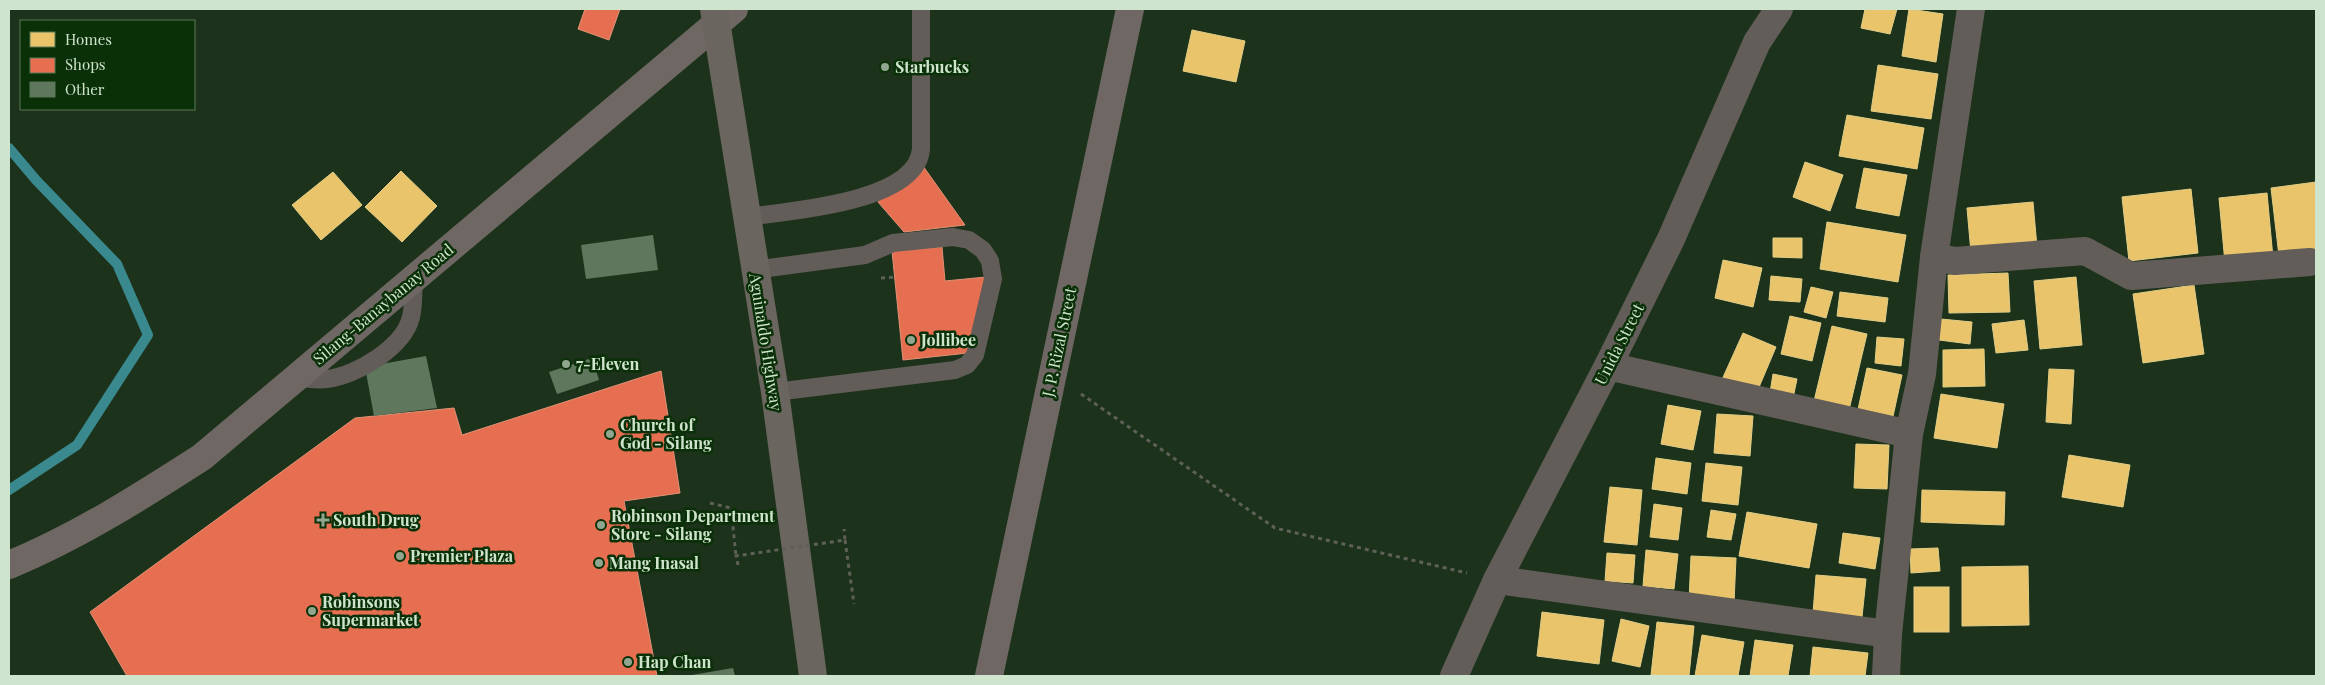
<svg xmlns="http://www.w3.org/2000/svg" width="2325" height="685" font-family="'Playfair Display',serif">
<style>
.homes{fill:#e9c46a;stroke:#e1ce87}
.shops{fill:#e76f51;stroke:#e09276}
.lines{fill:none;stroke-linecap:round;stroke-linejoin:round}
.stream{stroke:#3a898e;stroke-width:10}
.building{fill:#5f775c}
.path{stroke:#5e6158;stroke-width:3;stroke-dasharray:4 4;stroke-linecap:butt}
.service{stroke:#635d59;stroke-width:18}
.minor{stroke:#635d59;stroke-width:28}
.tertiary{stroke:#635d59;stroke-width:28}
.secondary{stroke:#6e6763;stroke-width:28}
.primary{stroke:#6a655e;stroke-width:28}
.path-bridge{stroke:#5e6158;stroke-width:3;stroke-dasharray:4 4;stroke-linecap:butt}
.poi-dot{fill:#91a68e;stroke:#0a3007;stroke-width:2}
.labels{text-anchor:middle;stroke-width:5;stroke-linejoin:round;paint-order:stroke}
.poi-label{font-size:16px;font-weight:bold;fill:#cfe4cc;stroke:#0a3007;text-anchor:start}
.street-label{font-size:16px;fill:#cfe4cc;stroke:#0a3007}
</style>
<rect width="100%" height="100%" fill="#1d321b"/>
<g class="homes">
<polygon points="1865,9 1897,9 1890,34 1861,28"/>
<polygon points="1909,9 1943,14 1936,62 1902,56"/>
<polygon points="1192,30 1245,41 1236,82 1183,71"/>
<polygon points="1878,65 1938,74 1931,119 1871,111"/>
<polygon points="1847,115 1924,128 1917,169 1839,156"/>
<polygon points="1805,162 1843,175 1830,211 1793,197"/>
<polygon points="1864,168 1907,175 1899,216 1856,208"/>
<polygon points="401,171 437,206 402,242 365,207"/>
<polygon points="333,172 362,205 321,240 292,205"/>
<polygon points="2316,182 2316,251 2279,256 2271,188"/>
<polygon points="2191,189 2198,253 2129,261 2122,197"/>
<polygon points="2267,193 2273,258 2225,263 2219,198"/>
<polygon points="2033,202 2037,247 1971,253 1967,208"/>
<polygon points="1827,222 1906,235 1898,282 1820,269"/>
<polygon points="1773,238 1802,238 1802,258 1773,257"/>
<polygon points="1723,260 1762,268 1753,307 1715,298"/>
<polygon points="2008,273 2010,312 1949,313 1948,275"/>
<polygon points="1771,276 1802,279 1800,302 1769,300"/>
<polygon points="2076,277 2082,345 2040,349 2034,281"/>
<polygon points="2194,285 2204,354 2143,363 2133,294"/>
<polygon points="1811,287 1833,292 1826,318 1804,312"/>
<polygon points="1840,292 1888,298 1885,322 1837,316"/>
<polygon points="1790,316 1821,323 1812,361 1781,354"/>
<polygon points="1941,319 1972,322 1970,344 1939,340"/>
<polygon points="2024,320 2028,350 1996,353 1992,324"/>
<polygon points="1832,326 1867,334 1849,410 1814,401"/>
<polygon points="1743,333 1776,347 1754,399 1720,384"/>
<polygon points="1877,337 1904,339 1901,366 1875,363"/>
<polygon points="1984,349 1985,386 1943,387 1943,350"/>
<polygon points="1867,368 1902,375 1892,421 1857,414"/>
<polygon points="2049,369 2074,370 2071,424 2046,422"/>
<polygon points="1773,374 1797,379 1792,403 1769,399"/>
<polygon points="1941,394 2004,404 1997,448 1934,438"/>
<polygon points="1668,405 1701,411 1693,450 1661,444"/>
<polygon points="1717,414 1753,416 1750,456 1714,453"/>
<polygon points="1856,444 1889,445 1887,489 1854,488"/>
<polygon points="2069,455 2130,465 2123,507 2062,497"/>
<polygon points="1656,458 1691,463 1687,494 1652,489"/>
<polygon points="1706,463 1742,467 1738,505 1702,501"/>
<polygon points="1610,487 1642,490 1637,545 1604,542"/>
<polygon points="1922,490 2005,492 2004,525 1921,522"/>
<polygon points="1654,504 1682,508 1678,540 1650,537"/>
<polygon points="1711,510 1736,514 1731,540 1707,537"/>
<polygon points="1747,512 1817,524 1809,568 1739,556"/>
<polygon points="1843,533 1880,538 1875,569 1839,563"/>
<polygon points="1938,548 1940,571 1911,573 1910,549"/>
<polygon points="1646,550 1678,554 1674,589 1643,586"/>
<polygon points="1607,553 1635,555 1633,583 1605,581"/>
<polygon points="1691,556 1736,558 1734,603 1689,601"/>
<polygon points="2028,566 2029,625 1962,626 1962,567"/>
<polygon points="1816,575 1866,579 1862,617 1813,613"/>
<rect x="1914" y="587" width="35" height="45"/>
<polygon points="1542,612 1604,620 1599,664 1537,656"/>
<polygon points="1621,619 1649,626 1640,667 1612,661"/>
<polygon points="1657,622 1694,626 1689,676 1651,675"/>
<polygon points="1702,635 1744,642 1738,676 1695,676"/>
<polygon points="1755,640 1793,645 1788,676 1750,676"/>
<polygon points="1813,647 1868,653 1865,676 1810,676"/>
</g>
<g class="shops">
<polygon points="585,9 620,9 609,40 578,29"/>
<polygon points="923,166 965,225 904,232 878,202"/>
<polygon points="942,247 945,281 986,277 968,353 903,360 892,251"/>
<polygon points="661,371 680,493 624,501 657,676 127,676 90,612 355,418 454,408 462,435"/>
</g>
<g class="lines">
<polyline class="stream" points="9,148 36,180 117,264 148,335 77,445 9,490"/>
</g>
<g class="building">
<polygon points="653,235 658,270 586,279 581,245"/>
<polygon points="426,356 437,408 374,416 365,367"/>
<polygon points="592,358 599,380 557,394 549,372"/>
<polygon points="733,668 735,676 692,676 692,675"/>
</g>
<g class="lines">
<g class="path">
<polyline points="881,278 895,277"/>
<polyline points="1081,394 1275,528 1467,573"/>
<polyline points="710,503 731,508 736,556"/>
<polyline points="845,540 854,604"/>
</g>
<g class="service">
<path d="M747,217C788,211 917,203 921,149V9"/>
<polyline points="754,270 865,255 893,243 953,237 969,240 983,250 990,261 993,279 975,355 967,365 955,370 775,392"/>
<path d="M296,378C306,378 317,381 327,379C356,376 404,347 411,317C414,305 413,291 414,278"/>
</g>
<g class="minor">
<polyline points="1934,257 1955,261 2085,251 2131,276 2310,262"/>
<polyline points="1608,366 1909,434"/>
<polyline points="1497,580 1888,634"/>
<polyline points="1886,676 1888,634 1909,434 1922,374 1934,257 1971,9"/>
</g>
<polyline class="tertiary" points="1454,676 1497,580 1608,366 1671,239 1757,42 1779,9"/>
<g class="secondary">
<path d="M9,565C77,537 140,497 202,457L734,9"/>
<polyline points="989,676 1130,9"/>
</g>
<polyline class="primary" points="714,9 775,392 813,676"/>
<polyline class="path-bridge" points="738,565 736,556 845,540 844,529"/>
</g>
<g class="poi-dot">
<circle cx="885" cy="67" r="5"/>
<circle cx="911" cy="340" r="5"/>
<circle cx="566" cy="364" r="5"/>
<circle cx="610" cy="434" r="5"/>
<path d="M320.5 512.5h5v5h5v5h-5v5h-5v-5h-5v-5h5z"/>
<circle cx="601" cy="525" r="5"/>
<circle cx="400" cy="556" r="5"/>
<circle cx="599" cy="563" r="5"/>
<circle cx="312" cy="611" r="5"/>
<circle cx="628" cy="662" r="5"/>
</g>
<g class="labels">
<g class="poi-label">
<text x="895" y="73">Starbucks</text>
<text x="921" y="346">Jollibee</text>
<text x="576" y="370">7-Eleven</text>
<text x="620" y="431">Church of<tspan x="620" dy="18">God - Silang</tspan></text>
<text x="611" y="522">Robinson Department<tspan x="611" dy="18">Store - Silang</tspan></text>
<text x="333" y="526">South Drug</text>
<text x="410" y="562">Premier Plaza</text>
<text x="609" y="569">Mang Inasal</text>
<text x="322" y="608">Robinsons<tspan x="322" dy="18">Supermarket</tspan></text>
<text x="638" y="668">Hap Chan</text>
</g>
<g class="street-label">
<text transform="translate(383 304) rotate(-40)" y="6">Silang-Banaybanay Road</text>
<text transform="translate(766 342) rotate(81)" y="6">Aguinaldo Highway</text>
<text transform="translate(1059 342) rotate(-78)" y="6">J. P. Rizal Street</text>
<text transform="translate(1619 344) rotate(-63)" y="6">Unida Street</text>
</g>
</g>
<rect width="2325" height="685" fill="none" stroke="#cfe4cc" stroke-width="20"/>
<rect x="20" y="20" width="175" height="90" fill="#0a3007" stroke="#597856"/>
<rect x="30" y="32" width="25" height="15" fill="#e9c46a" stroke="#597856"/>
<text x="65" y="45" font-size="15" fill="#cfe4cc">Homes</text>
<rect x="30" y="58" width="25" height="15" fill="#e76f51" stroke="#597856"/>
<text x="65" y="70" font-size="15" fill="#cfe4cc">Shops</text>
<rect x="30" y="82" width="25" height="15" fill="#5f775c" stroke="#597856"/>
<text x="65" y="95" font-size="15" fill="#cfe4cc">Other</text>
</svg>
